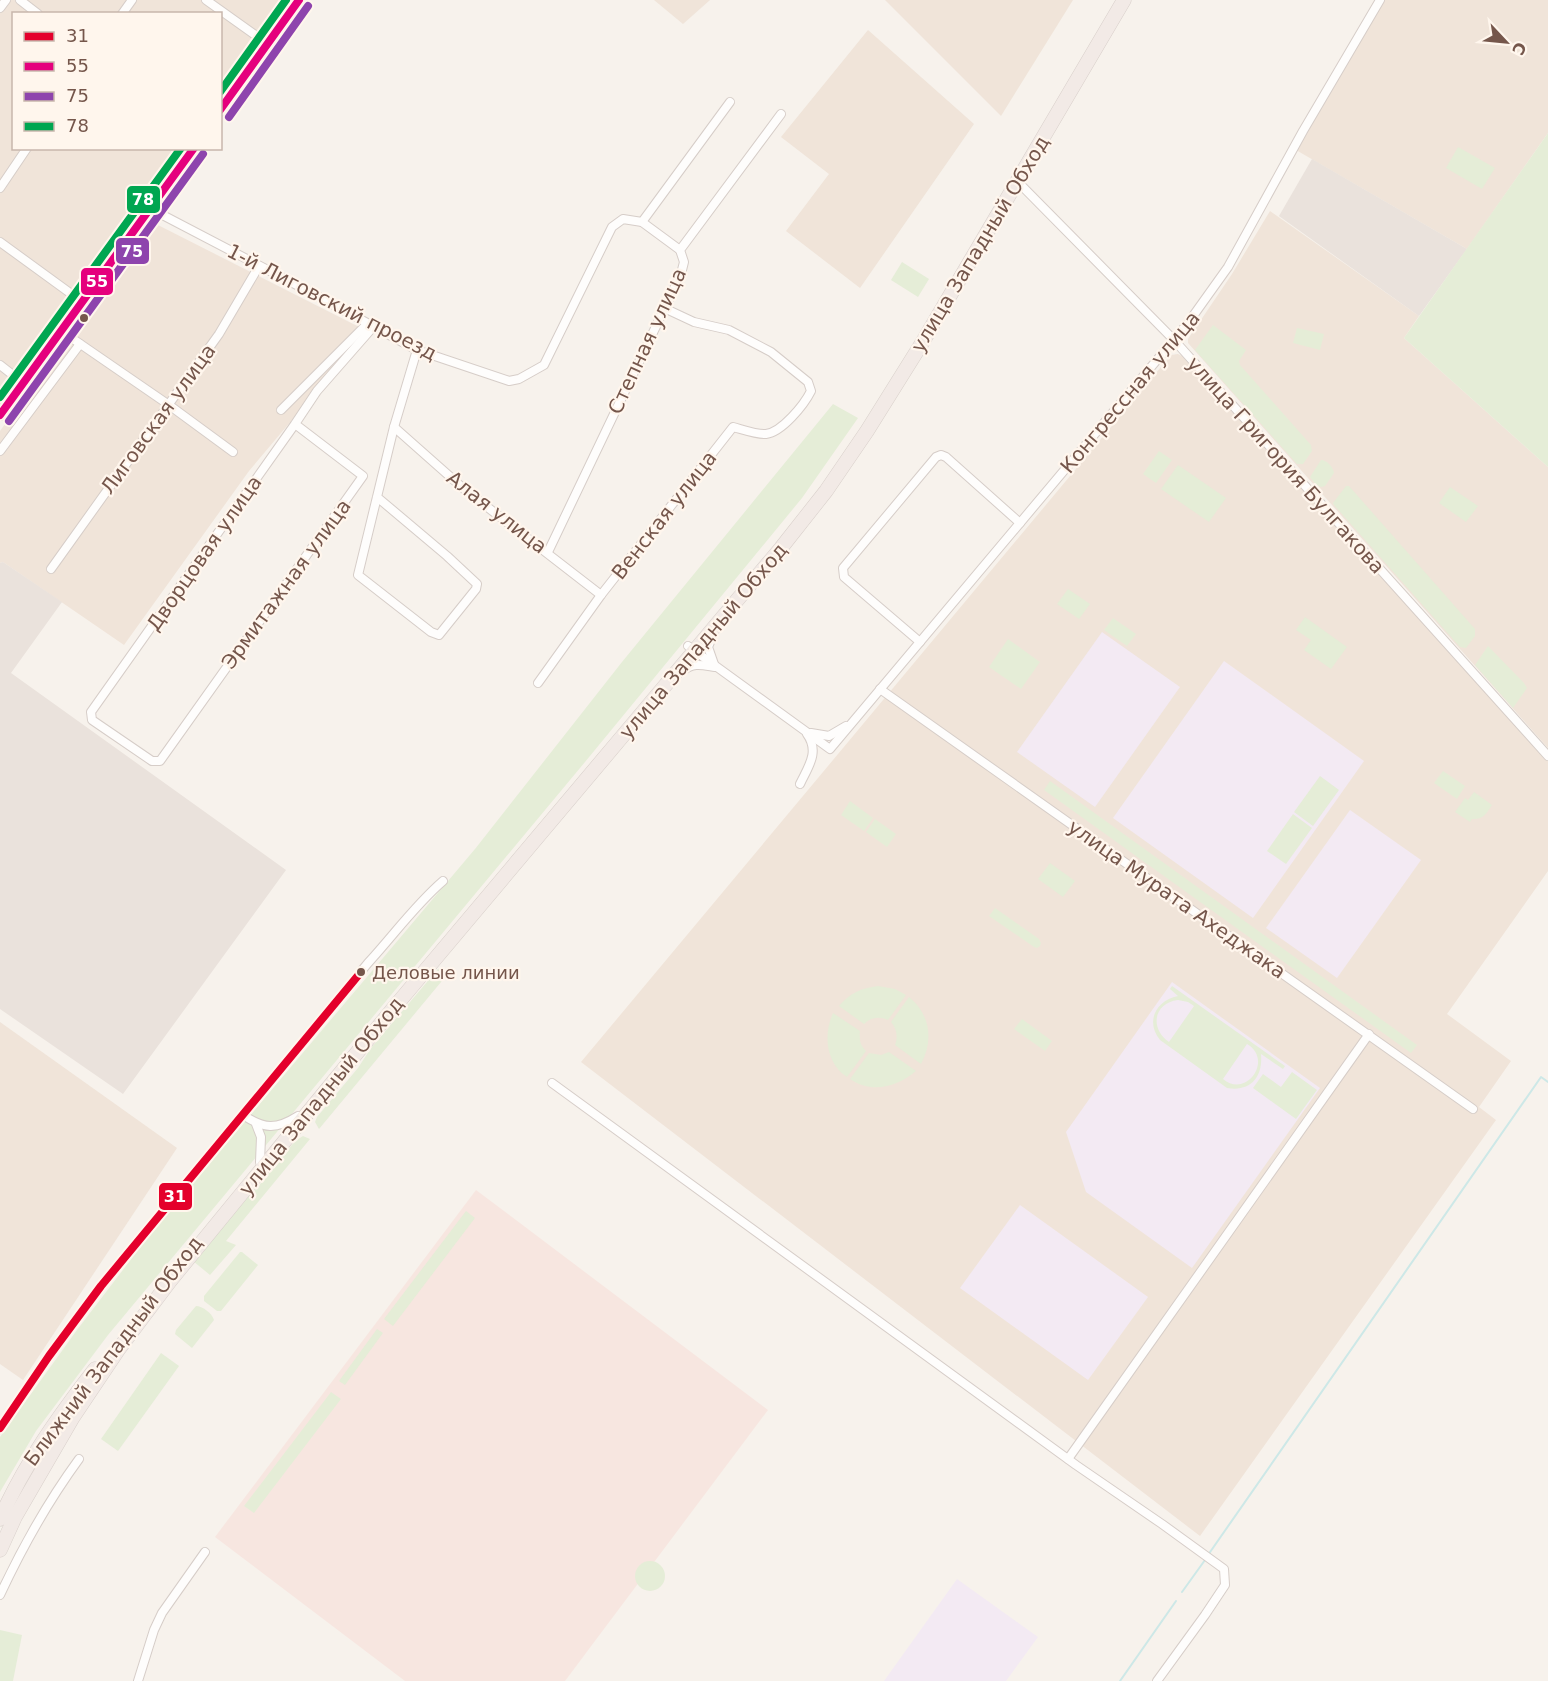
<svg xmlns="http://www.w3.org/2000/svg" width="1548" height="1681" font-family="'DejaVu Sans',sans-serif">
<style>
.residential{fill:#f0e4d9}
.commercial{fill:#f7e6e0}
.industrial{fill:#eae2dc}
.education{fill:#f3eaf3}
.green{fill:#e5edd7;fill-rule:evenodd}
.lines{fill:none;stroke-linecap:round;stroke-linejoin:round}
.stream{stroke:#cde8e7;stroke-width:2}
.minor-casing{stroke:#d6cdc8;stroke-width:10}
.tertiary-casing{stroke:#d6cdc8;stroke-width:12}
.trunk-casing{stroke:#d8cfca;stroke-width:15}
.minor{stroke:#fefdfc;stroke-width:8}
.tertiary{stroke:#fefdfc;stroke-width:10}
.trunk{stroke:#f2eae6;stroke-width:14}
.bus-1-casing{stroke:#fff6ed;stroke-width:12}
.bus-2-casing{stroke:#fff6ed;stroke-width:12}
.bus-3-casing{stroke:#fff6ed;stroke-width:12}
.bus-4-casing{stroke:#fff6ed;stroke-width:12}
.bus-1{stroke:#e4002b;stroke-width:8}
.bus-2{stroke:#e5007d;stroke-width:8}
.bus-3{stroke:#8e44ad;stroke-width:8}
.bus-4{stroke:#00a651;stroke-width:8}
.bus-dot{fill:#75564b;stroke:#fff6ed;stroke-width:2}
.labels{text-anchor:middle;stroke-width:4.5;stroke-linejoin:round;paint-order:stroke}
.bus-label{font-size:18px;fill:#75564b;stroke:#fff6ed;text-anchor:start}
.street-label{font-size:20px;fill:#75564b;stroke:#fff6ed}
.line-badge{stroke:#fff6ed;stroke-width:2}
.badge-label{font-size:16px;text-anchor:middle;font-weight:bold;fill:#fff}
</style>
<rect width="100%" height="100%" fill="#f7f2ec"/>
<g class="residential">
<polygon points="0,0 285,0 221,91 220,14 14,14 14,148 180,149 0,405"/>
<polygon points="654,0 710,0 683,24"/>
<polygon points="885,0 1073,0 1001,116"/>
<polygon points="1383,0 1548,0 1548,133 1467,249 1296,150"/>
<polygon points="868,30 974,124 860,288 786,231 829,174 781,137"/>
<polygon points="1270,211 1419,316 1404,338 1548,467 1548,748 1188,343 1188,339 1232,274"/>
<polygon points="154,223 367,331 249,471 124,645 3,562 0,563 0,431 147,224"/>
<polygon points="1178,354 1182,356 1548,761 1548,871 1447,1014 1511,1061 1479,1107 1496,1120 1200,1536 581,1062 1171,355"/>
<polygon points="0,1022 177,1148 23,1380 0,1364"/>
</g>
<polygon class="commercial" points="476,1190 768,1410 565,1681 405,1681 215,1537"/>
<g class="industrial">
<polygon points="1312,159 1467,249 1419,316 1279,216"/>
<polygon points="3,562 62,602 11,673 286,870 123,1094 0,1009 0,563"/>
</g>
<g class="education">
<polygon points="1102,632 1180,687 1095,807 1017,752"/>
<polygon points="1224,661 1364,761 1253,918 1113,818"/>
<polygon points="1350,810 1421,860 1337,978 1266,928"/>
<polygon points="1172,982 1320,1088 1192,1268 1086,1192 1066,1132"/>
<polygon points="1020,1205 1148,1297 1088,1380 960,1288"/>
<polygon points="957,1579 1038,1637 1006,1681 884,1681"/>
</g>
<g class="green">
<polygon points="1548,133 1548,467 1404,338"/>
<polygon points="1458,147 1495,168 1482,189 1446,168"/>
<polygon points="902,262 929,279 918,297 891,280"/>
<polygon points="1213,325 1246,350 1239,361 1240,365 1311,445 1312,451 1303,464 1297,464 1195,350"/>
<polygon points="1297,328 1324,334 1320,350 1293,343"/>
<polygon points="833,404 858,418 802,498 585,762 108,1335 36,1431 0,1492 0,1437 77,1330 155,1228 475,849 622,662"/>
<polygon points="1159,451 1172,460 1156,483 1143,474"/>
<path d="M1321,460C1327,460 1333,467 1334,473L1325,486L1321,487L1316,485L1310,477Z"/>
<polygon points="1178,465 1226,498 1209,522 1161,489"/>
<polygon points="1346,486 1349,486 1475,629 1475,636 1466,648 1460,647 1334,505 1333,503"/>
<polygon points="1450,487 1478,506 1466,522 1439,503"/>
<polygon points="1068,589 1090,604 1079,619 1057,604"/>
<polygon points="1305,617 1347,647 1331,669 1304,650 1311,640 1296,630"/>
<polygon points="1113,618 1136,634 1127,646 1104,630"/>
<polygon points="1008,639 1040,662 1021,689 989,667"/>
<polygon points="1488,646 1524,683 1527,688 1513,708 1475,665"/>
<polygon points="1443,771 1465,786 1457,799 1434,783"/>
<polygon points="1320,776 1339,790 1313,826 1294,812"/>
<polygon points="1050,781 1417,1045 1411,1053 1044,790"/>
<path d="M1474,792L1492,805C1486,814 1483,820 1472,819L1470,822L1455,812L1465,798L1468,800Z"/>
<polygon points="850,801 873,818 864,831 841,815"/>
<polygon points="1293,814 1312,828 1286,864 1267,851"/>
<polygon points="875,819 896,834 887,847 866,832"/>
<polygon points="1050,863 1075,881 1063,897 1038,879"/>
<polygon points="995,908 1039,939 1041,943 1040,946 1037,948 1034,947 989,916"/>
<polygon points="438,969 446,976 319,1129 315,1122 317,1117 358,1068 371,1048"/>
<path d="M878,986L895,989L906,995L888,1020C879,1016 871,1017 864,1024L839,1006C850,993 861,988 878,986Z"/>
<path d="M1172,986L1285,1066L1283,1069L1261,1054C1263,1077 1251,1092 1227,1088L1160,1040C1145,1022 1156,1000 1178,996L1170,989ZM1178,1000L1188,1002L1194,1006L1169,1042C1149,1028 1154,1003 1178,1000ZM1247,1044C1274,1060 1246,1099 1223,1079Z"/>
<path d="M909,997C930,1014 934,1040 921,1064L895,1045C898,1037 897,1029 891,1022Z"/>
<path d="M833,1013L860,1031C859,1039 860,1045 866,1051L847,1077C826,1063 823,1035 833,1013Z"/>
<polygon points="1022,1019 1052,1041 1045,1051 1014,1029"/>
<path d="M889,1052L916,1071C897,1087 872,1094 850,1079L869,1053L881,1055Z"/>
<polygon points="1292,1072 1317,1090 1296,1119 1253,1088 1263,1074 1281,1087"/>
<polygon points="303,1136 310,1139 226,1241 236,1245 210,1275 193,1261 244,1199 257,1188 295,1141"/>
<polygon points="466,1211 475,1218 393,1326 384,1319"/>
<polygon points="240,1252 242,1252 258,1265 221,1311 217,1311 204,1301 204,1296"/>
<path d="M196,1306C202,1306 212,1313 214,1320L192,1348L175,1334L176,1330Z"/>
<polygon points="377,1329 383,1333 345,1385 339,1381"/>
<polygon points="161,1353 179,1366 118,1451 101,1439"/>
<polygon points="331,1392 341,1399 254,1513 244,1506"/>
<circle cx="650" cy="1576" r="15"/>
<polygon points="0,1630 22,1635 13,1681 0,1681"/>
</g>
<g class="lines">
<g class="stream">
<polyline points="1208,1555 1541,1077 1548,1082"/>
<polyline points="1182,1592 1205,1560"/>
<polyline points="1120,1681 1176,1601"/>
</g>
<g class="minor-casing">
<g id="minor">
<polyline points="20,0 38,14"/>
<polyline points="206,0 265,42"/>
<polyline points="0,8 6,0"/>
<polyline points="122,14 132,0"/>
<polyline points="1017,181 1174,340 1548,756"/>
<polyline points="0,188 27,148"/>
<polyline points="151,209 310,292 417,350 509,381 519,379 544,365 612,227 623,219 642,222 680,250"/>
<polyline points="642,222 730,102"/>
<polyline points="0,242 81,301"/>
<polyline points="60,330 169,405 233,452"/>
<polyline points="0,365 23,383"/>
<polyline points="281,410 367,324"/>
<polyline points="295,424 363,476 160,761 152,761 92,720 91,712 295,424 317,391 373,327"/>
<polyline points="394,427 464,489 601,595"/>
<polyline points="0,451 80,344"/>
<polyline points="377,497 447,556 477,584 476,589 439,635 431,632 358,575 394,427 417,350"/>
<polyline points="548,552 681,274 684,262 680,250 781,114"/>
<polyline points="51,569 219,334 259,266"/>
<polyline points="920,642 844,577 843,568 936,457 941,455 946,457 1020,523"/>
<polyline points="688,646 830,749 1188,323 1228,267 1303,131 1380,0"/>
<path d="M683,671C693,662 702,665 715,667L708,647L713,635"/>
<path d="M538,683L601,595L733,427C741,429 758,435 766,434C782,432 804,405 811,391L808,382L771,352L729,330L694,322L664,308"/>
<polyline points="880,689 1473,1109"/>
<polyline points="811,733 829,736 846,726"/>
<path d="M800,784C808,767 820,752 807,734"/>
<polyline points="552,1083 1076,1465 1162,1524 1224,1569 1225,1585 1205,1615 1157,1681"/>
<path d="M243,1115C264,1129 276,1130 298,1116"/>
<polyline points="256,1124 261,1137 260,1162"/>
<path d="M0,1428L49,1356L101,1286L368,963C393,936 415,905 443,881"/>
<polyline points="1068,1459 1369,1034"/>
<path d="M0,1595C21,1550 49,1500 79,1459"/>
<polyline points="138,1681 154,1630 162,1613 205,1552"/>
</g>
</g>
<g class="tertiary-casing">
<g id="tertiary">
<polyline points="220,111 299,0"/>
<path d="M0,415C64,326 130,238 194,148"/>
</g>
</g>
<g class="trunk-casing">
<g id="trunk">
<path d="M0,1519C25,1463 58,1417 95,1369"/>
<polyline points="0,1550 15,1517 73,1417 118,1350 170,1281 392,1010 626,732 781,548 826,491 867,431 922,343 1124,0"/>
</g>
</g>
<use href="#minor" class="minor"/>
<use href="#tertiary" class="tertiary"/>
<use href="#trunk" class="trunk"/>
<g class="bus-1-casing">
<polyline id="bus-1" points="0,1428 49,1356 101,1286 361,972"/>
</g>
<g class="bus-2-casing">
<g id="bus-2">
<polyline points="220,110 299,0"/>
<polyline points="0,415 194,148"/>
</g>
</g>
<g class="bus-3-casing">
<g id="bus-3">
<polyline points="229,117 308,6"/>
<polyline points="9,421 203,154"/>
</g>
</g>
<g class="bus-4-casing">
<g id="bus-4">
<polyline points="220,92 286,0"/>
<polyline points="0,397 181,148"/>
</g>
</g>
<use href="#bus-1" class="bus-1"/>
<use href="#bus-2" class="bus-2"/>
<use href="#bus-3" class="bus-3"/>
<use href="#bus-4" class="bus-4"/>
</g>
<g class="bus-dot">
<circle cx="84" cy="318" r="5"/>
<circle cx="361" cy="972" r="5"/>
</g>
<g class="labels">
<g class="bus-label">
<text x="372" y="979">Деловые линии</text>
</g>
<g class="street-label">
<text transform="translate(980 244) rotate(-59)" y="7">улица Западный Обход</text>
<text transform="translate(332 302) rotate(27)" y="7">1-й Лиговский проезд</text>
<text transform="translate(647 341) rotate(-65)" y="7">Степная улица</text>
<text transform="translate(1130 392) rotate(-50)" y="7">Конгрессная улица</text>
<text transform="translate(158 419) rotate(-54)" y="7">Лиговская улица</text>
<text transform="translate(1286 465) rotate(48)" y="7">улица Григория Булгакова</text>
<text transform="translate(497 512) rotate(38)" y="7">Алая улица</text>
<text transform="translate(664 515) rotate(-52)" y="7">Венская улица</text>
<text transform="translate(204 553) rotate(-55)" y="7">Дворцовая улица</text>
<text transform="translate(286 584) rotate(-54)" y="7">Эрмитажная улица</text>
<text transform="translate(703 641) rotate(-50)" y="7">улица Западный Обход</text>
<text transform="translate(1177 899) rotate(35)" y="7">улица Мурата Ахеджака</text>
<text transform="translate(321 1096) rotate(-51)" y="7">улица Западный Обход</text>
<text transform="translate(113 1351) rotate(-53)" y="7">Ближний Западный Обход</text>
</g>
</g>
<g class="line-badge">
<rect x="126" y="185" width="35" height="29" rx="6" fill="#00a651"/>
<rect x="115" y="237" width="35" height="28" rx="6" fill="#8e44ad"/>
<rect x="80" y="267" width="34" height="29" rx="6" fill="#e5007d"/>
<rect x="158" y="1182" width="35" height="29" rx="6" fill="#e4002b"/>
</g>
<g class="badge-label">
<text x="143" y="205">78</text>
<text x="132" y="257">75</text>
<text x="97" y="287">55</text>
<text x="175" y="1202">31</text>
</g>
<rect x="12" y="12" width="210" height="138" fill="#fff6ed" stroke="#c8b6ac" stroke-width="1.5"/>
<rect x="24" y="32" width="30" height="9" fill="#e4002b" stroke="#c8b6ac" stroke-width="1.5"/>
<text x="66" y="42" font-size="18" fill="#75564b">31</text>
<rect x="24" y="62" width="30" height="9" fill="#e5007d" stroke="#c8b6ac" stroke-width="1.5"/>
<text x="66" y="72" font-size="18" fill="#75564b">55</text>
<rect x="24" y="92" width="30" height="9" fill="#8e44ad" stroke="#c8b6ac" stroke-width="1.5"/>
<text x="66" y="102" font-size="18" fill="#75564b">75</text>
<rect x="24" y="122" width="30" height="9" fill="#00a651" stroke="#c8b6ac" stroke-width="1.5"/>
<text x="66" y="132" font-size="18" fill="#75564b">78</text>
<g transform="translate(1506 42) rotate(116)" stroke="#fff6ed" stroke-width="4.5" paint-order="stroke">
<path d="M0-4.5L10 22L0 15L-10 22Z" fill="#75564b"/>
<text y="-9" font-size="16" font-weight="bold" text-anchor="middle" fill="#75564b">С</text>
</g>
</svg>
